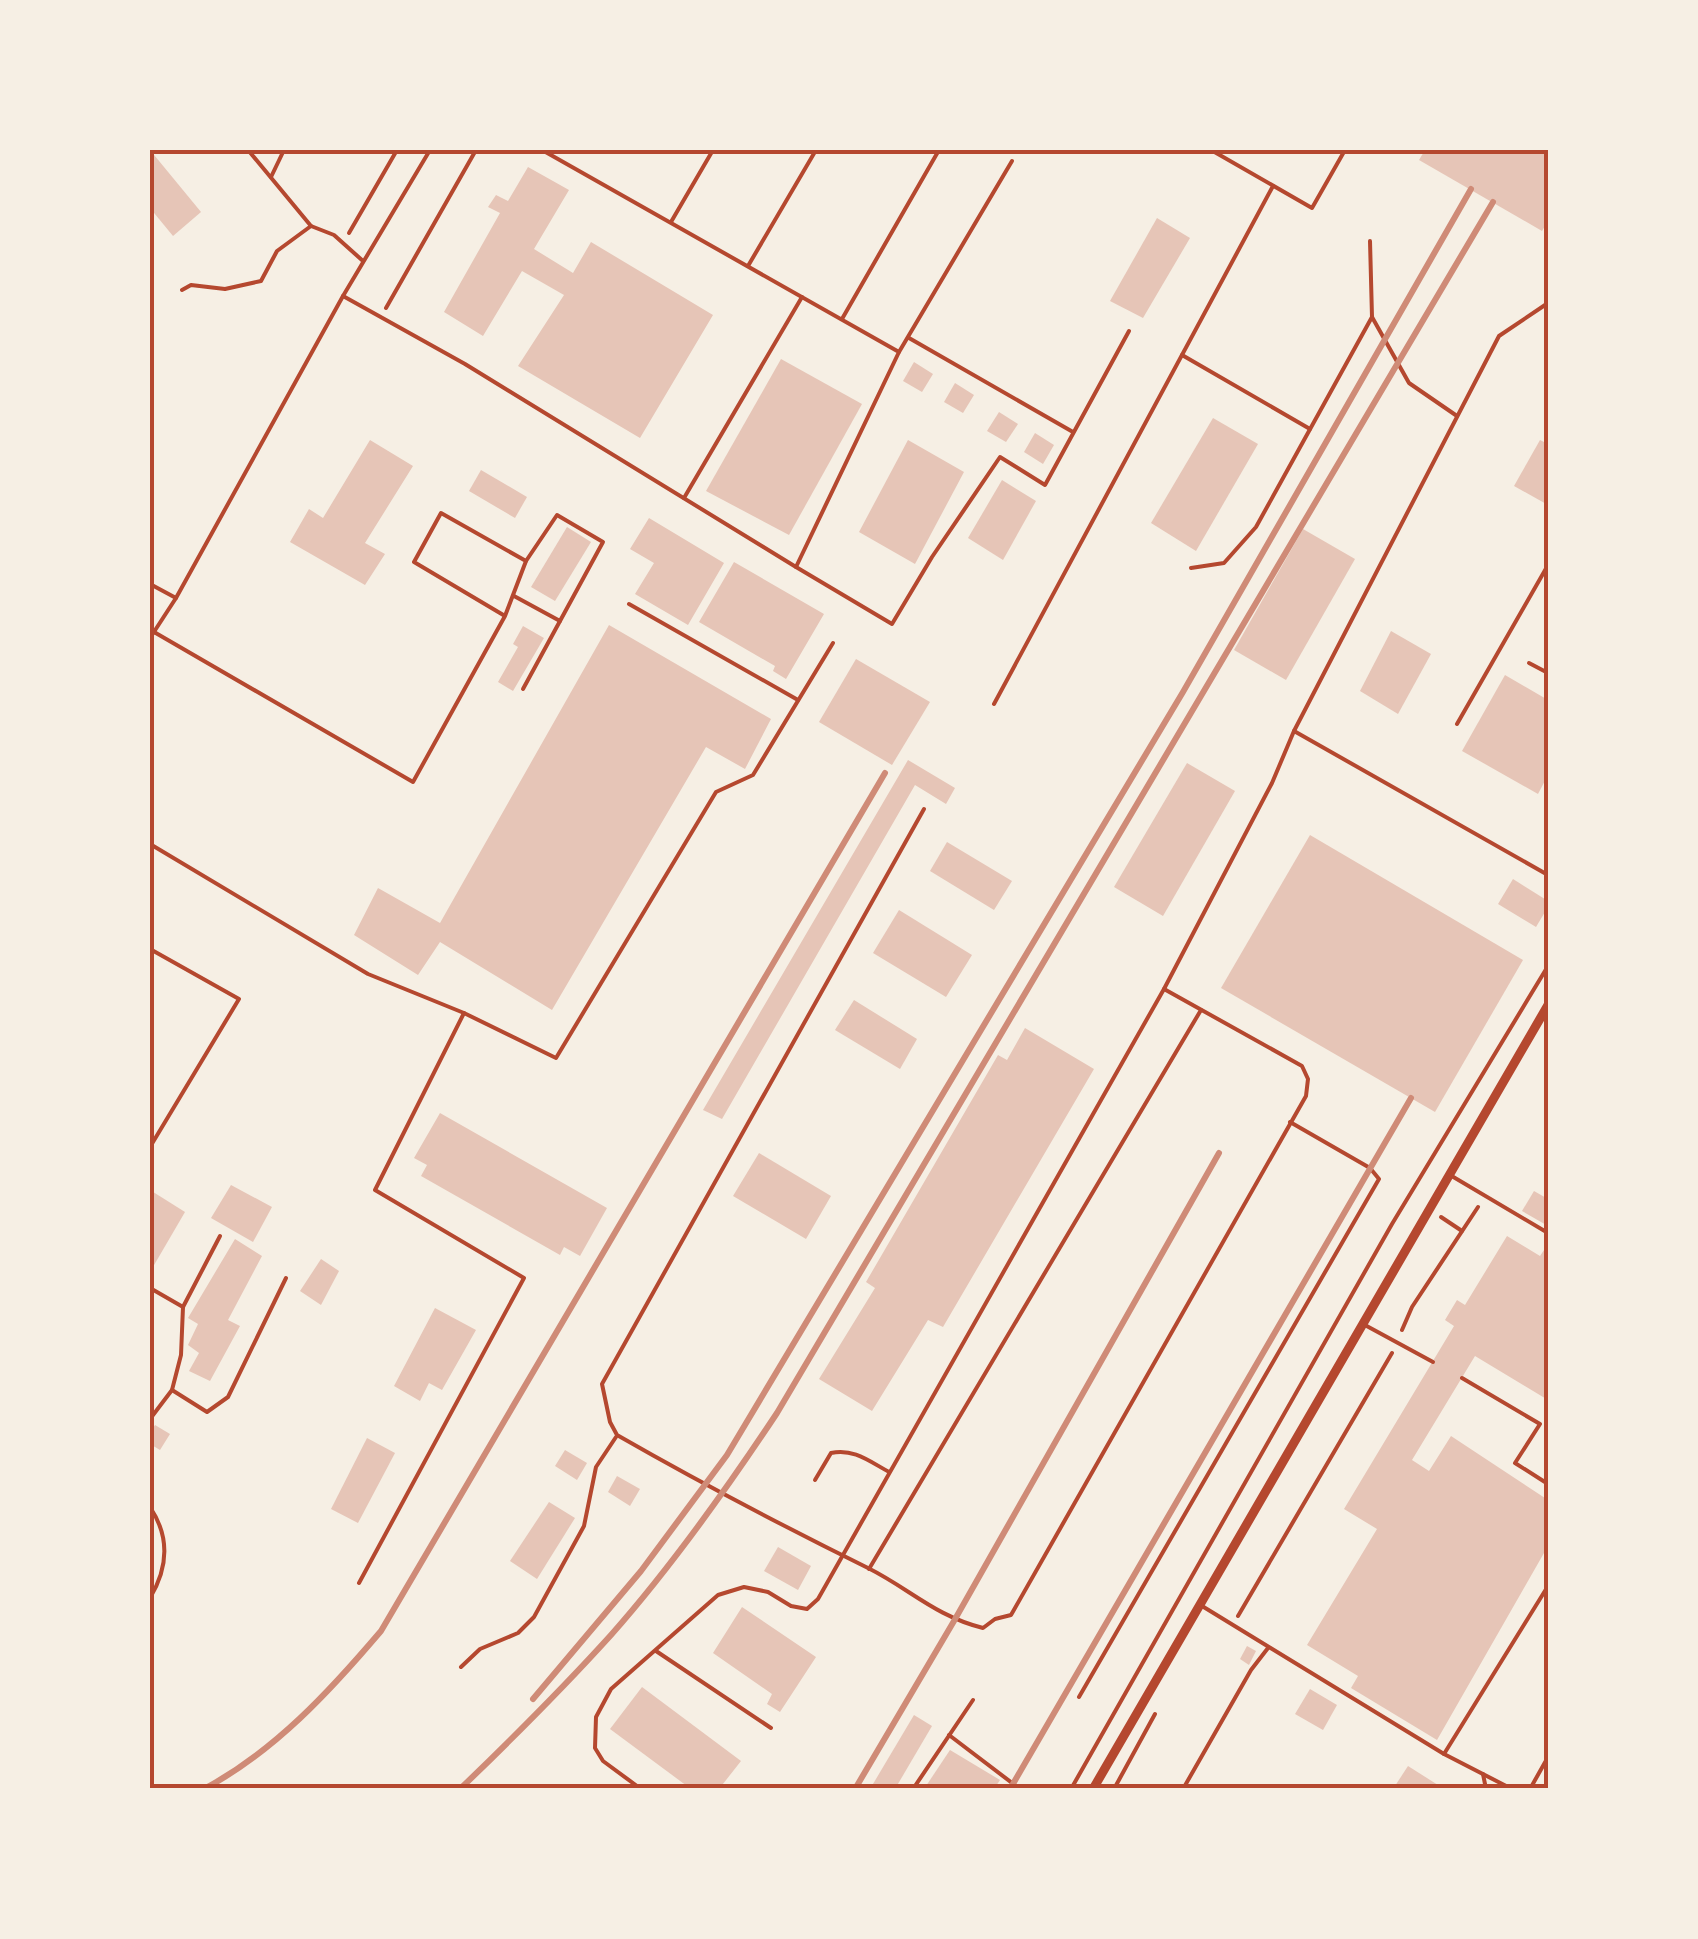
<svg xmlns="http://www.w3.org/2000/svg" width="1698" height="1939" font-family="'Open Sans',sans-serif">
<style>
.building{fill:#e6c5b7}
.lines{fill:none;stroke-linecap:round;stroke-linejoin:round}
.path{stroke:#b5482f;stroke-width:4}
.service{stroke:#b5482f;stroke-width:4}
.minor{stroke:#b5482f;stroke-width:9}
.rail{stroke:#cf8b77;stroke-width:6}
.neatline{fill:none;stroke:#b5482f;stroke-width:4}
</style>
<rect width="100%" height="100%" fill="#f6efe4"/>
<g class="building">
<polygon points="150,150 201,212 173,236 150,208"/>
<polygon points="1425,150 1548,150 1548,221 1542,231 1419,160"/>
<polygon points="528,167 569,190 534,249 573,273 591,242 713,315 640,438 518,366 564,295 522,271 483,336 444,312 500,213 488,207 496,195 508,201"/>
<polygon points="1157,218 1190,238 1143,318 1110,301"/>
<polygon points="781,359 862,404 789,535 706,491"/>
<polygon points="914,362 933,374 922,392 903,381"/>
<polygon points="955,383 974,395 963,413 944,402"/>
<polygon points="999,412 1018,424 1006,442 987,431"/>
<polygon points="1213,418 1258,444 1196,551 1151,523"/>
<polygon points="1035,433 1054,445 1043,464 1024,452"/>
<polygon points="370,440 413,466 365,543 385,554 365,585 290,542 309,509 323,518"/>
<polygon points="908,440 964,472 915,564 859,532"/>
<polygon points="1540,440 1548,444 1548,505 1514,486"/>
<polygon points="481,470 527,497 515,518 469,491"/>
<polygon points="1002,480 1036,501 1003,560 968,538"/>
<polygon points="649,518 724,563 688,625 635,594 654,563 630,549"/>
<polygon points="567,527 591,542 555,601 531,587"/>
<polygon points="1303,529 1355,559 1286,680 1234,650"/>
<polygon points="734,562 824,614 786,679 773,671 775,666 699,622"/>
<polygon points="609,625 771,719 745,769 706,747 552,1010 440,942 418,975 354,935 378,888 440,923"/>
<polygon points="523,626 544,638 513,691 498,682 518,647 513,644"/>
<polygon points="1391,631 1431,654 1398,714 1360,691"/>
<polygon points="856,659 930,702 892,765 819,722"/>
<polygon points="1505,675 1548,700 1548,775 1538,794 1462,751"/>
<polygon points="908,760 955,788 946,804 915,785 722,1119 703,1110"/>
<polygon points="1187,763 1235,791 1163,916 1114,887"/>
<polygon points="1310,835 1523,960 1435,1112 1221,988"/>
<polygon points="947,842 1012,881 994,910 930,871"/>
<polygon points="1513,879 1548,901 1548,907 1536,927 1498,904"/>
<polygon points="899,910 972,955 946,997 873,953"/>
<polygon points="854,1000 917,1039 900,1069 835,1030"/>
<polygon points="1025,1028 1094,1069 943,1327 928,1320 872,1411 819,1379 875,1288 866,1282 998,1055 1007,1060"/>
<polygon points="440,1113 607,1208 580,1256 564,1247 560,1255 421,1176 427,1165 414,1158"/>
<polygon points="759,1153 831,1196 806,1239 733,1196"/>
<polygon points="231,1185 272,1207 253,1242 211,1218"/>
<polygon points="150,1190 185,1212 150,1272"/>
<polygon points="1534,1191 1548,1199 1548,1226 1522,1211"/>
<polygon points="1507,1236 1540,1256 1548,1244 1548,1400 1475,1356 1412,1460 1429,1471 1451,1436 1548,1500 1548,1546 1437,1740 1351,1688 1358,1676 1307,1645 1377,1529 1344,1509 1454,1326 1445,1320 1457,1300 1465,1305"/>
<polygon points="235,1239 262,1256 228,1320 240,1326 210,1381 189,1371 199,1353 188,1345 198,1324 188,1318"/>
<polygon points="321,1259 339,1271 321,1305 300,1291"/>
<polygon points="435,1308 476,1330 442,1390 429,1383 420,1401 394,1386"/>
<polygon points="155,1425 170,1434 160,1450 150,1444 150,1433"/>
<polygon points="367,1438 395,1453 358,1523 331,1509"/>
<polygon points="565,1450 587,1463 577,1480 555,1466"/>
<polygon points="617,1476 640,1489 630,1506 608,1492"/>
<polygon points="549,1502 575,1518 537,1579 510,1561"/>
<polygon points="778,1547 811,1566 798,1590 764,1571"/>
<polygon points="742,1607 816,1657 780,1712 767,1704 772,1694 713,1653"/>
<polygon points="1247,1646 1256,1651 1249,1665 1240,1659"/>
<polygon points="642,1687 741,1761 719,1789 691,1789 610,1729"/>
<polygon points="1310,1689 1337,1705 1323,1730 1295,1714"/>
<polygon points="914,1715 932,1726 895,1789 870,1789"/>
<polygon points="950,1750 1000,1780 994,1789 924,1789"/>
<polygon points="1408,1766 1438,1785 1435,1789 1393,1789"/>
</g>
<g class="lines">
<g class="path">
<polyline points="349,233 397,150"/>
<polyline points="386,308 476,150"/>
<polyline points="1441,1217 1462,1231"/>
<polyline points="1402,1330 1412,1307 1478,1207"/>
<polyline points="1238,1616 1392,1353"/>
<polyline points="1071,1789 1392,1224 1548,966"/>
<polyline points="1114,1789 1155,1714"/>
</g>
<g class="service">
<polyline points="248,150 311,226 334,235 363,261"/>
<polyline points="1211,150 1312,208 1345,150"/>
<polyline points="271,177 284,150"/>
<polyline points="671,222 713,150"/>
<polyline points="1370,241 1372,317 1409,383 1457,416"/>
<polyline points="748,266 816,150"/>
<polyline points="182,290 191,285 225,289 261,281 277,251 311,226"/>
<polyline points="343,296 465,364 796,567 899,352 542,150"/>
<polyline points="842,319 939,150"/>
<polyline points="909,338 1073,432"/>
<polyline points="899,352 1012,161"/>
<polyline points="1182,355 1310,429"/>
<polyline points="684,498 802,297"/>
<polyline points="796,567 892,624 932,557 1000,457 1045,485 1129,331"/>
<polyline points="1191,568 1224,563 1256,527 1372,317"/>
<polyline points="150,584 176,598"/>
<polyline points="514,596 560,621 603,542 557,515 526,561"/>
<polyline points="629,604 798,700"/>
<polyline points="154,632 413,782 505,616 414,562 441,513 526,561 505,616"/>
<polyline points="150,638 176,598 343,296 430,150"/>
<polyline points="1529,663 1548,673"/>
<polyline points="523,689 560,621"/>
<polyline points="994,704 1273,186"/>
<polyline points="1457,724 1548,565"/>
<polyline points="1294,731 1499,336 1548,303"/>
<path d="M924,809L602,1384L610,1422L617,1435C699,1482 783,1526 868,1568C910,1589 935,1616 983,1628L995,1619L1011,1615L1306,1096L1308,1079L1302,1066L1164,989"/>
<polyline points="150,844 368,974 464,1013 556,1058 716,792 753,775 833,643"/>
<polyline points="150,949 239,999 150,1147"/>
<polyline points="1450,1175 1548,1233"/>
<polyline points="150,1288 183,1307"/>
<polyline points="1363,1324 1433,1362"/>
<polyline points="1462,1378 1540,1424 1515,1463 1548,1484"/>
<polyline points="172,1390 207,1412 228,1397 286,1278"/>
<polyline points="150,1419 172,1390 181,1355 183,1307 220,1236"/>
<path d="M815,1480L831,1453C853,1448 869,1461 889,1472"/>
<path d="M150,1507C170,1537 168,1568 150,1598"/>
<polyline points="869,1569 1201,1010"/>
<polyline points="359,1583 524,1278 375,1190 464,1013"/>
<polyline points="1202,1606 1444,1754 1512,1789"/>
<polyline points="656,1651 771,1728"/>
<polyline points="461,1667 480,1649 518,1633 534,1617 584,1526 596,1467 616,1437"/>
<polyline points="1079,1697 1379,1179 1370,1168 1290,1122"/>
<polyline points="949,1735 1020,1789"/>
<polyline points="1444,1754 1548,1586"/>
<polyline points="1483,1774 1486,1789"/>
<polyline points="641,1789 603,1761 595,1748 596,1717 611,1689 718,1595 744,1587 768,1592 791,1606 807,1609 818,1599 1164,989 1272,783 1294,731 1548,875"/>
<polyline points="913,1789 973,1700"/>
<polyline points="1183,1789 1251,1670 1268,1648"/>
<polyline points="1530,1789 1548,1757"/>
</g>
<polyline class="minor" points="1093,1789 1548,1005"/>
<g class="rail">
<polyline points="533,1699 641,1571 727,1455 1183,692 1471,189"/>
<path d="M204,1789C275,1751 330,1691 381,1631L885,773"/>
<path d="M460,1789C512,1739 563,1688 611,1635C672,1566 726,1490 777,1413L1493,202"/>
<polyline points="855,1789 954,1621 1219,1153"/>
<polyline points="1010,1789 1411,1098"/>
</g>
</g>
<rect width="1698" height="1939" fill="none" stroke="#f6efe4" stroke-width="305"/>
<rect x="152" y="152" width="1394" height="1634" class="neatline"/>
</svg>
